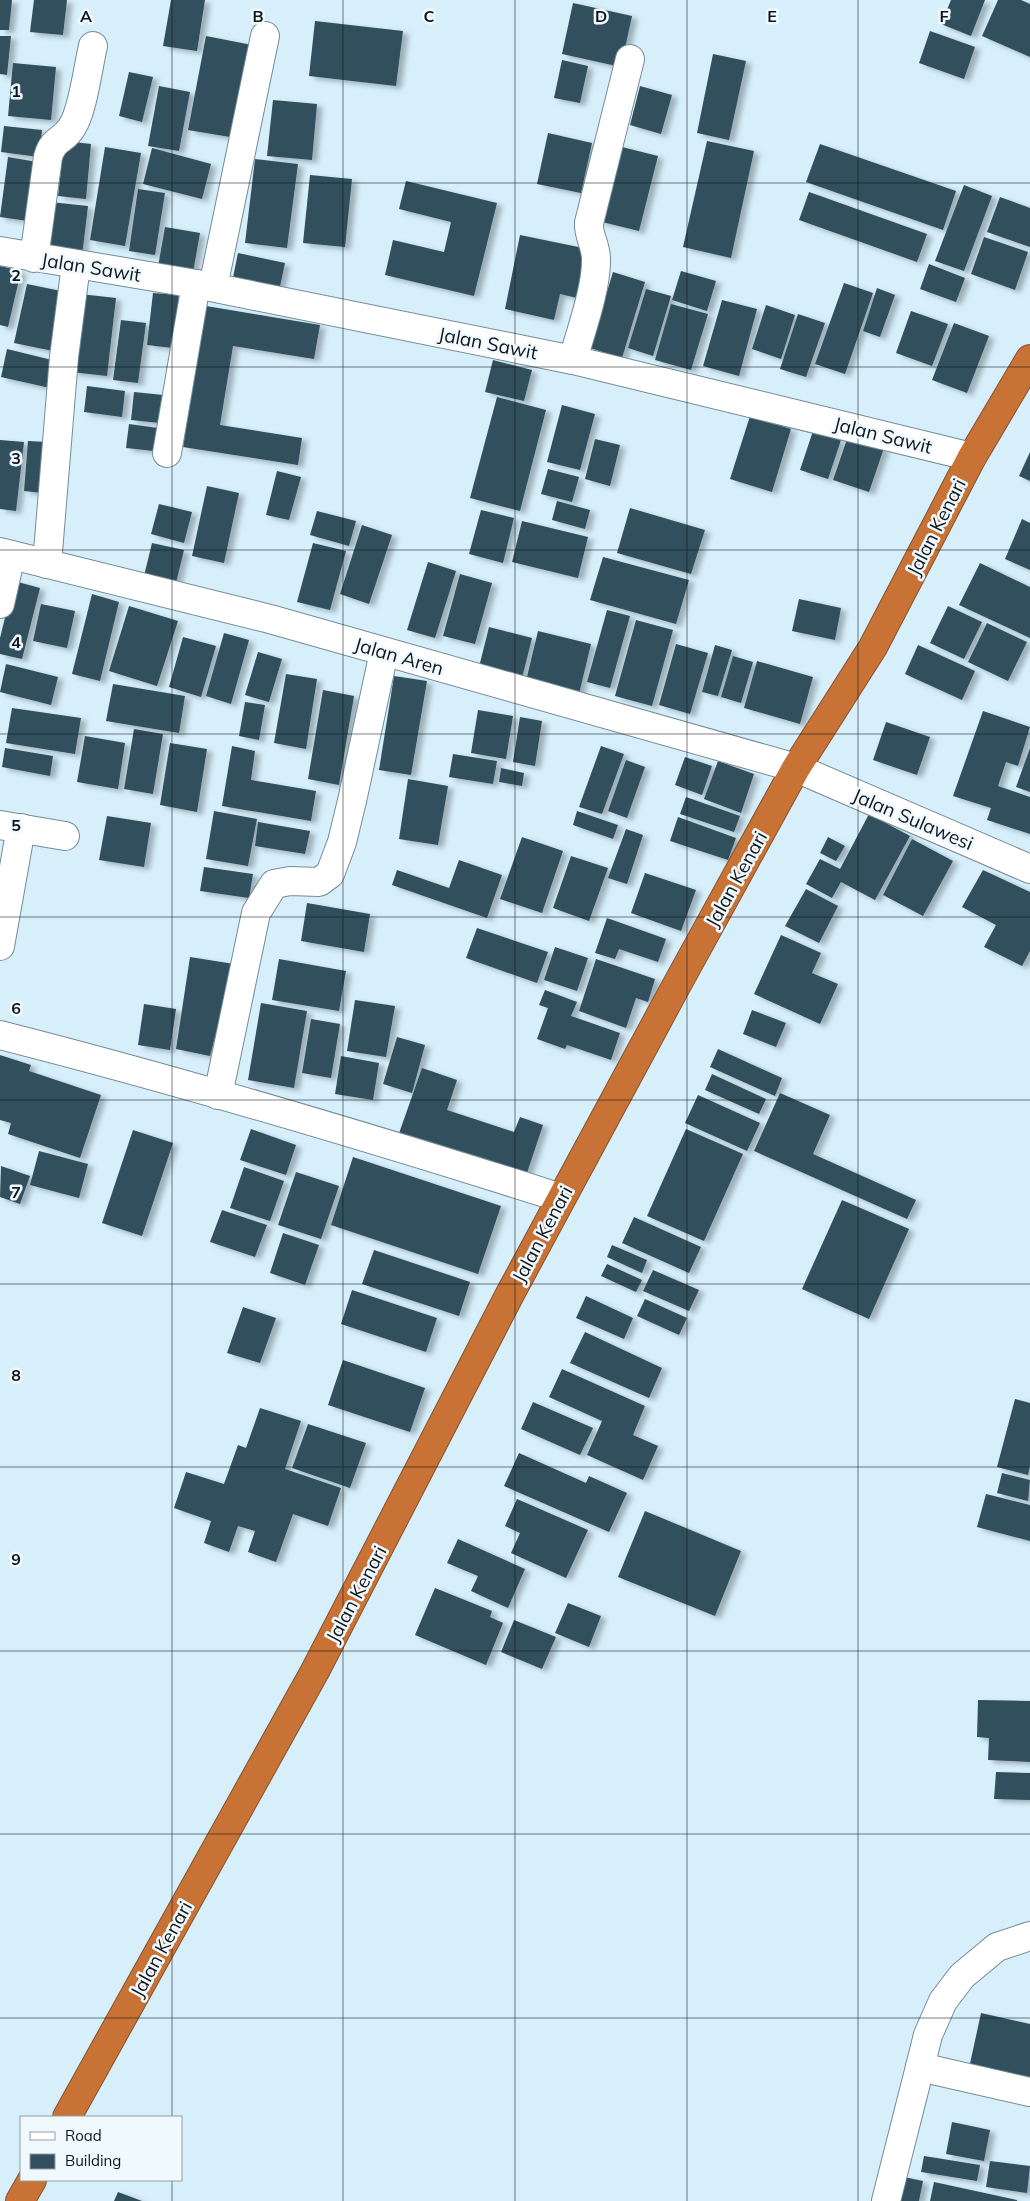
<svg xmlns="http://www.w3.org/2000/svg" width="1030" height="2201" font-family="Mulish,sans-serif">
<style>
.building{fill:#324f5d;filter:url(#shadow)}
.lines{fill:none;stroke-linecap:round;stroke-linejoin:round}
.street-casing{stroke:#758c97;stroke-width:30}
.highway-casing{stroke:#87522d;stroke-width:30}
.street{stroke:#fff;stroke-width:28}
.highway{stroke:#c87236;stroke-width:28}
.grid{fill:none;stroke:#0e161b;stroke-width:1;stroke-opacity:0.55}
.labels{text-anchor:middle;stroke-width:5;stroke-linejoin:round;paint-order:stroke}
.street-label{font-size:19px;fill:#0e161b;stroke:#eff9fe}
.grid-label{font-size:16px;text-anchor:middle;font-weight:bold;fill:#0e161b;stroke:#eff9fe;stroke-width:5;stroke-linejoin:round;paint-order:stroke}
</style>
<defs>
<filter id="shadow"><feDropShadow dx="5.5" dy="3" stdDeviation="2.5" flood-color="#0004"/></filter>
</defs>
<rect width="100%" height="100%" fill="#d6effb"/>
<g class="building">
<polygon points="0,0 12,0 9,30 0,30"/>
<polygon points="34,0 67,0 63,35 30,32"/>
<polygon points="171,0 205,0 197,51 163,46"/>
<polygon points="951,0 985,0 971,36 941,24"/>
<polygon points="998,0 1021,0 1030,4 1030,57 982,36"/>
<polygon points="573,3 632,16 621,67 562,54"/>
<polygon points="315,21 403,31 396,86 309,76"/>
<polygon points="930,31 975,47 964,79 919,63"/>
<polygon points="0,36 11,36 7,75 0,74"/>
<polygon points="206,36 252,45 236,138 188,130"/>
<polygon points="713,54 746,61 729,140 697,133"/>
<polygon points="562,60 588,66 580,103 554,98"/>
<polygon points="13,63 56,67 51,120 8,116"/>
<polygon points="129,72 153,77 142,122 119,116"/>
<polygon points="159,86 190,92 179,151 148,146"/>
<polygon points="640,86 672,95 661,134 630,125"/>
<polygon points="273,100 317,104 312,160 267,156"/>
<polygon points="4,126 42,130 39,157 1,152"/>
<polygon points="548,133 592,143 581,193 537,184"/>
<polygon points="64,141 91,144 86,199 58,196"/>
<polygon points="707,141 754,151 731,258 683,247"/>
<polygon points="820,144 956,191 943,230 806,182"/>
<polygon points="618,146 658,156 639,231 598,221"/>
<polygon points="105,147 141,153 125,246 90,240"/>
<polygon points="152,148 211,164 202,199 143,184"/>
<polygon points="8,157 37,162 28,221 0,217"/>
<polygon points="255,159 298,164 287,248 245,243"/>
<polygon points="310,175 352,179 345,247 303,243"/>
<polygon points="406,181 497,203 474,296 385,275 393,240 444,252 451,222 399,209"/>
<polygon points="964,185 992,196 964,271 935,261"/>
<polygon points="138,189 165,193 155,255 129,251"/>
<polygon points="809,192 927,234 917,262 799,220"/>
<polygon points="1000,197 1030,208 1030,247 987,232"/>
<polygon points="50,202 88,206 82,256 44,252"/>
<polygon points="165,227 200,233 192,278 157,272"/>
<polygon points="520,235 588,249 577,298 560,294 554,320 505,309"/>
<polygon points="984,237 1028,252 1015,290 971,274"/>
<polygon points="238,253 285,263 278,296 231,287"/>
<polygon points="929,264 965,278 956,302 920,289"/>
<polygon points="0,266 21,271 8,327 0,325"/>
<polygon points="681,271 716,281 707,311 672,300"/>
<polygon points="613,272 645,282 622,358 590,348"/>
<polygon points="844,283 873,293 845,374 815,364"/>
<polygon points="27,284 66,292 53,351 14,343"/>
<polygon points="877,288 895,295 880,337 863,331"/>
<polygon points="646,289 671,296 653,356 628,348"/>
<polygon points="153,293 179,295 173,348 147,345"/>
<polygon points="80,294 116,298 107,376 71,372"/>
<polygon points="722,300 757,309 739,376 703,366"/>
<polygon points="671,304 708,314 691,370 655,360"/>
<polygon points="766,305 795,315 781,359 752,349"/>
<polygon points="206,306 320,325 314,359 233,346 220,425 302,438 298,465 183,447"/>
<polygon points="911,311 948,324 932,366 896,353"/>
<polygon points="798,314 825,323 806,377 780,369"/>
<polygon points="121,320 146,323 138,383 113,380"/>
<polygon points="954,323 989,336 967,393 932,380"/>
<polygon points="7,349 56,361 50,388 1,377"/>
<polygon points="493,360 532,370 524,401 485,392"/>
<polygon points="87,386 125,391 122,417 84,412"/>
<polygon points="134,392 163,395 160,423 131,420"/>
<polygon points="497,397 546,410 520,511 470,498"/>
<polygon points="562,405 595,414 580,470 547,462"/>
<polygon points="750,416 791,429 772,492 730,479"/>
<polygon points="129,424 158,428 154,451 126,448"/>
<polygon points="813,431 841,440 828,479 800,470"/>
<polygon points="848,436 884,448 869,492 833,480"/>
<polygon points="595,439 620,445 610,486 585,479"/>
<polygon points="0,440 24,442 16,511 0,509"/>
<polygon points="28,441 47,442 43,493 24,491"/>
<polygon points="1030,452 1030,481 1019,476"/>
<polygon points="548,469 579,477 572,502 541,494"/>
<polygon points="277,471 301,477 289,520 266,515"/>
<polygon points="207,486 239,493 224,563 192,556"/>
<polygon points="557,501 590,510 585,529 552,520"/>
<polygon points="159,504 192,512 184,543 151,534"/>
<polygon points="630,508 705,530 691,574 617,553"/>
<polygon points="481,510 514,518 503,563 469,554"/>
<polygon points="317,511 356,521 349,546 310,535"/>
<polygon points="1022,519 1030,523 1030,570 1005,559"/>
<polygon points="522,521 588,537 578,578 512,562"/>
<polygon points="362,525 392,535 369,604 340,594"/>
<polygon points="152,543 184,550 175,587 143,580"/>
<polygon points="313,543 346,551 330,610 297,602"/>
<polygon points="603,557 689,580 676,624 590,600"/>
<polygon points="428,562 456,571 435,638 407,630"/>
<polygon points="980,563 1030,587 1030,638 959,605"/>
<polygon points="460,574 492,583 475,644 443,636"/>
<polygon points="14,581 40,588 22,659 0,654 0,638"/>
<polygon points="92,594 119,602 100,681 72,674"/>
<polygon points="799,599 841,608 835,640 792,631"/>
<polygon points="41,604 75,611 67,648 33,641"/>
<polygon points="129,606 178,621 157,686 109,671"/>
<polygon points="948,606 982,622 964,659 930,643"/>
<polygon points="607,610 630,616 610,688 587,682"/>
<polygon points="636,620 673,630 652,706 615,696"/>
<polygon points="987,623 1027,642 1008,681 968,662"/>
<polygon points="489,627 532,638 522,678 479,667"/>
<polygon points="538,631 591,644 579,694 526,681"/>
<polygon points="224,633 249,640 231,704 206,696"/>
<polygon points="183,637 216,646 201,697 169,687"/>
<polygon points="676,644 708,653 690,714 659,705"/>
<polygon points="715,645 732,650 718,696 702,692"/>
<polygon points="918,645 975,671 962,700 905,674"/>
<polygon points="258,652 282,659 269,702 245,695"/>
<polygon points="733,656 753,662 741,703 721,697"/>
<polygon points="757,661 813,677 800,724 744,708"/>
<polygon points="6,664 58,677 51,705 0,692"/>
<polygon points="286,674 317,679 306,749 274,743"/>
<polygon points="394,676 427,681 411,775 379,770"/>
<polygon points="113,684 185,696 179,733 106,721"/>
<polygon points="323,690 354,696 339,785 308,779"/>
<polygon points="245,702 265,705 259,740 239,736"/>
<polygon points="12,708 81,718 75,754 6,743"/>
<polygon points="478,710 513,716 506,759 471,753"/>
<polygon points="983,711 1030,727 1018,766 1006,762 998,786 1030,797 1030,834 987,820 991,808 953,796"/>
<polygon points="520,717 542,721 535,766 513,762"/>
<polygon points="886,722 930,737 917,775 873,760"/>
<polygon points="134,729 163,734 153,794 124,789"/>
<polygon points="85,736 125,743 118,789 77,782"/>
<polygon points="170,743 207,749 197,812 160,805"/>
<polygon points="232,746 255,751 251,780 316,791 311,821 222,806"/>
<polygon points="601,746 624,754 602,814 579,807"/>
<polygon points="5,748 53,756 50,776 2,767"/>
<polygon points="1030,748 1030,792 1016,787"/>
<polygon points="453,754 497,761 493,784 449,777"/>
<polygon points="685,757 712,766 702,795 675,785"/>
<polygon points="626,760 645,767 627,818 608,811"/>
<polygon points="718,761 754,774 741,813 704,799"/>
<polygon points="501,768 524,773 522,786 499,782"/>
<polygon points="408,779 448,786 438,845 399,839"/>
<polygon points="686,797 740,816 734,832 680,814"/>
<polygon points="214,811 257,819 248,866 206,859"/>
<polygon points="577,811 618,825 613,839 573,825"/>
<polygon points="869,814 910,836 875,900 841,882 832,898 806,884 820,859 840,869"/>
<polygon points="107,816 151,823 144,867 99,860"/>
<polygon points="678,817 736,838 728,860 670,841"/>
<polygon points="258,822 310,831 305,854 255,846"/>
<polygon points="626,829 643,835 627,884 608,878"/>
<polygon points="522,837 563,851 542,913 500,899"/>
<polygon points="828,837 845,846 836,861 820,853"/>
<polygon points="912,839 953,861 923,916 883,895"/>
<polygon points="571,856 608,868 589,921 553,908"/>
<polygon points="459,860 502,875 487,918 392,885 397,870 449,888"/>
<polygon points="204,867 253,874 249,898 200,891"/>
<polygon points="983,870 1030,892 1030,951 1022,966 984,947 996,925 962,907"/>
<polygon points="645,873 696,890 681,931 631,913"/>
<polygon points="806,889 838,906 819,943 785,926"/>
<polygon points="307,903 370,914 364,952 301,941"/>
<polygon points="607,918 666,939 658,962 619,949 615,959 595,953"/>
<polygon points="477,928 548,952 537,983 466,958"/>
<polygon points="781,935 821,953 812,973 838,984 820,1024 754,994"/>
<polygon points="555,947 588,958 577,991 544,980"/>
<polygon points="190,957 234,964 210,1056 176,1049"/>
<polygon points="279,959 346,971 339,1011 272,1000"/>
<polygon points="596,959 655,979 648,1002 636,998 626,1028 579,1011"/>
<polygon points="545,990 577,1002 571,1016 620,1033 611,1060 567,1045 565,1049 537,1039 548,1008 539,1005"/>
<polygon points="355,1000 395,1006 386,1057 347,1051"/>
<polygon points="261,1003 307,1011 294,1088 248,1080"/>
<polygon points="144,1004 176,1009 170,1050 138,1045"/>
<polygon points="752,1010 786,1023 776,1047 743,1034"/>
<polygon points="311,1019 340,1024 331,1078 302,1073"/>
<polygon points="397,1037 425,1045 412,1093 383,1084"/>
<polygon points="718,1049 782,1078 775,1096 710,1067"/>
<polygon points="0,1055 31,1065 29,1071 101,1095 80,1158 8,1134 11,1123 0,1120"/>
<polygon points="341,1056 379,1063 373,1100 335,1094"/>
<polygon points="422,1068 457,1080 447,1110 514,1132 520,1117 543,1125 525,1179 397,1139"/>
<polygon points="712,1074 766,1099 759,1114 705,1090"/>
<polygon points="780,1093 830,1115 813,1154 916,1200 907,1219 754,1151"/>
<polygon points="698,1095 760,1123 747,1151 685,1123"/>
<polygon points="251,1129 296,1145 286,1175 240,1160"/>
<polygon points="686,1129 743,1154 704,1241 647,1216"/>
<polygon points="133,1130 173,1143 142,1236 102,1223"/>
<polygon points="39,1151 88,1164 79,1198 30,1185"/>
<polygon points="353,1157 501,1206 478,1274 331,1225"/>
<polygon points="1,1166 30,1176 20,1204 0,1197"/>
<polygon points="244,1167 284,1181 270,1221 230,1208"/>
<polygon points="296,1172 339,1186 321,1239 278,1225"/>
<polygon points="842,1200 909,1229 869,1319 802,1289"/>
<polygon points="222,1210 267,1225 255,1257 210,1242"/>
<polygon points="634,1217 701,1247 689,1273 622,1243"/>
<polygon points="283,1233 319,1245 305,1285 270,1273"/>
<polygon points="612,1245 647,1260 642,1273 607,1257"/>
<polygon points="374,1250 470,1282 459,1316 362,1284"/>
<polygon points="607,1264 642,1280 636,1292 601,1276"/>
<polygon points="653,1270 699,1290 689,1311 643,1291"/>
<polygon points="352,1290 437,1318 426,1352 341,1324"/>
<polygon points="586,1296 633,1318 624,1339 576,1318"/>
<polygon points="645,1299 687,1318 679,1335 637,1316"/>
<polygon points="243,1307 276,1318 260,1363 227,1353"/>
<polygon points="585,1332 662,1368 649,1398 570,1363"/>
<polygon points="343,1360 425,1388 410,1432 328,1405"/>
<polygon points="562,1369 645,1406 633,1435 658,1446 643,1480 587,1455 602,1421 549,1397"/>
<polygon points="1015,1399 1030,1403 1030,1466 1028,1475 997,1467"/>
<polygon points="533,1402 593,1428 580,1455 521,1429"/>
<polygon points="260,1408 301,1421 285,1469 341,1488 328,1526 293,1514 276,1562 248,1552 255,1531 238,1526 229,1552 204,1543 211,1521 174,1508 186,1472 224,1484 238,1445 246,1448"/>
<polygon points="308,1424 366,1443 350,1488 292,1468"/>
<polygon points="519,1453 586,1483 589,1476 627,1493 609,1532 504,1486"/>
<polygon points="1002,1473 1030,1480 1028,1501 997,1493"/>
<polygon points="986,1494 1030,1505 1030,1541 977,1527"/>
<polygon points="517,1499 588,1530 566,1578 511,1553 520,1533 505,1526"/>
<polygon points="645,1511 741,1551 715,1616 618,1577"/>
<polygon points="458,1539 525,1569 508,1608 471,1591 478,1576 447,1563"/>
<polygon points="435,1588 492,1611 490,1617 503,1623 486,1665 415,1635"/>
<polygon points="568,1603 601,1616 589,1647 555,1633"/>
<polygon points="514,1620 556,1637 542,1669 501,1652"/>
<polygon points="978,1700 1030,1701 1030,1762 988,1760 989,1738 977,1737"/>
<polygon points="996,1772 1030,1773 1030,1800 994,1799"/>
<polygon points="981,2013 1030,2024 1030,2086 968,2073"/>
<polygon points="952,2122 990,2130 984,2161 946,2154"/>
<polygon points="924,2156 980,2165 977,2181 921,2172"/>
<polygon points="990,2161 1030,2166 1027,2193 986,2187"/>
<polygon points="904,2177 923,2181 919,2201 898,2201"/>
<polygon points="934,2182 1017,2200 1017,2201 930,2201"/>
<polygon points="118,2192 142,2201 114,2201"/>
</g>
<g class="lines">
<g class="street-casing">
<g id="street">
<polyline points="0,251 196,284 573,360 972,457"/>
<path d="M34,258L48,157C53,138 64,141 72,127C83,110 88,67 93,46"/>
<polyline points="213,287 265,36"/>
<path d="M573,360C581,330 596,290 596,261C597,247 588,236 589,223L630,59"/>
<polyline points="167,453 196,284"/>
<polyline points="0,552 270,619 796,768 1030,869"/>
<polyline points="47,564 64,357 76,265"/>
<polyline points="0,604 11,555"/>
<polyline points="0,825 65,836"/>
<polyline points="0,946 21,828"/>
<path d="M0,1035C189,1083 375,1139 561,1198"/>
<polyline points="218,1095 256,913 274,884 290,881 319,882 330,874 342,842 352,801 384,652"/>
<polyline points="1030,1936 997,1947 962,1976 943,2001 928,2035 920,2067 1030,2092"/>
<polyline points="886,2201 920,2067"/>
</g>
</g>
<g class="highway-casing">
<g id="highway">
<polyline points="67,2117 315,1671 510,1294 674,990 796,768 873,647 972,457 1030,359"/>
<polyline points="20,2201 32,2180"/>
</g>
</g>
<use href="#street" class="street"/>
<use href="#highway" class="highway"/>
</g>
<path class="grid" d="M172,0V2117M343,0V2201M515,0V2201M687,0V2201M858,0V2201M0,183H1030M0,367H1030M0,550H1030M0,734H1030M0,917H1030M0,1100H1030M0,1284H1030M0,1467H1030M0,1651H1030M0,1834H1030M0,2018H1030M172,2180V2201"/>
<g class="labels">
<g class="street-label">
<text transform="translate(91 267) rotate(9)" y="7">Jalan Sawit</text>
<text transform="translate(488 343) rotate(11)" y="7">Jalan Sawit</text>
<text transform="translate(883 435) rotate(14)" y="7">Jalan Sawit</text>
<text transform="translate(936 527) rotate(-63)" y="7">Jalan Kenari</text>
<text transform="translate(399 656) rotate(16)" y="7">Jalan Aren</text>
<text transform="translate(913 819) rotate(23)" y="7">Jalan Sulawesi</text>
<text transform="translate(736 879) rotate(-61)" y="7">Jalan Kenari</text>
<text transform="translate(542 1234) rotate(-62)" y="7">Jalan Kenari</text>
<text transform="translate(356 1594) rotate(-62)" y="7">Jalan Kenari</text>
<text transform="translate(161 1949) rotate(-61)" y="7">Jalan Kenari</text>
</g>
</g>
<g class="grid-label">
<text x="86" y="22">A</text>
<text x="258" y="22">B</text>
<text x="429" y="22">C</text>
<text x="601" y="22">D</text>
<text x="772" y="22">E</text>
<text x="944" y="22">F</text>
<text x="16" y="97">1</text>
<text x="16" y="281">2</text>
<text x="16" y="464">3</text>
<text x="16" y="648">4</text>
<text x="16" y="831">5</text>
<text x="16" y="1014">6</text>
<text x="16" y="1198">7</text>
<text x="16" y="1381">8</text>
<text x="16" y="1565">9</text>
</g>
<rect x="20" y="2116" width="162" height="65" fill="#eff9fe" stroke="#959ea3"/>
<rect x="30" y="2132" width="25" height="8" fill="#ffffff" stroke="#959ea3"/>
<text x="65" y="2141" font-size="15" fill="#0e161b">Road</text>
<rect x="30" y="2154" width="25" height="15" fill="#324f5d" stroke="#959ea3"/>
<text x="65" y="2166" font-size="15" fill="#0e161b">Building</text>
</svg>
